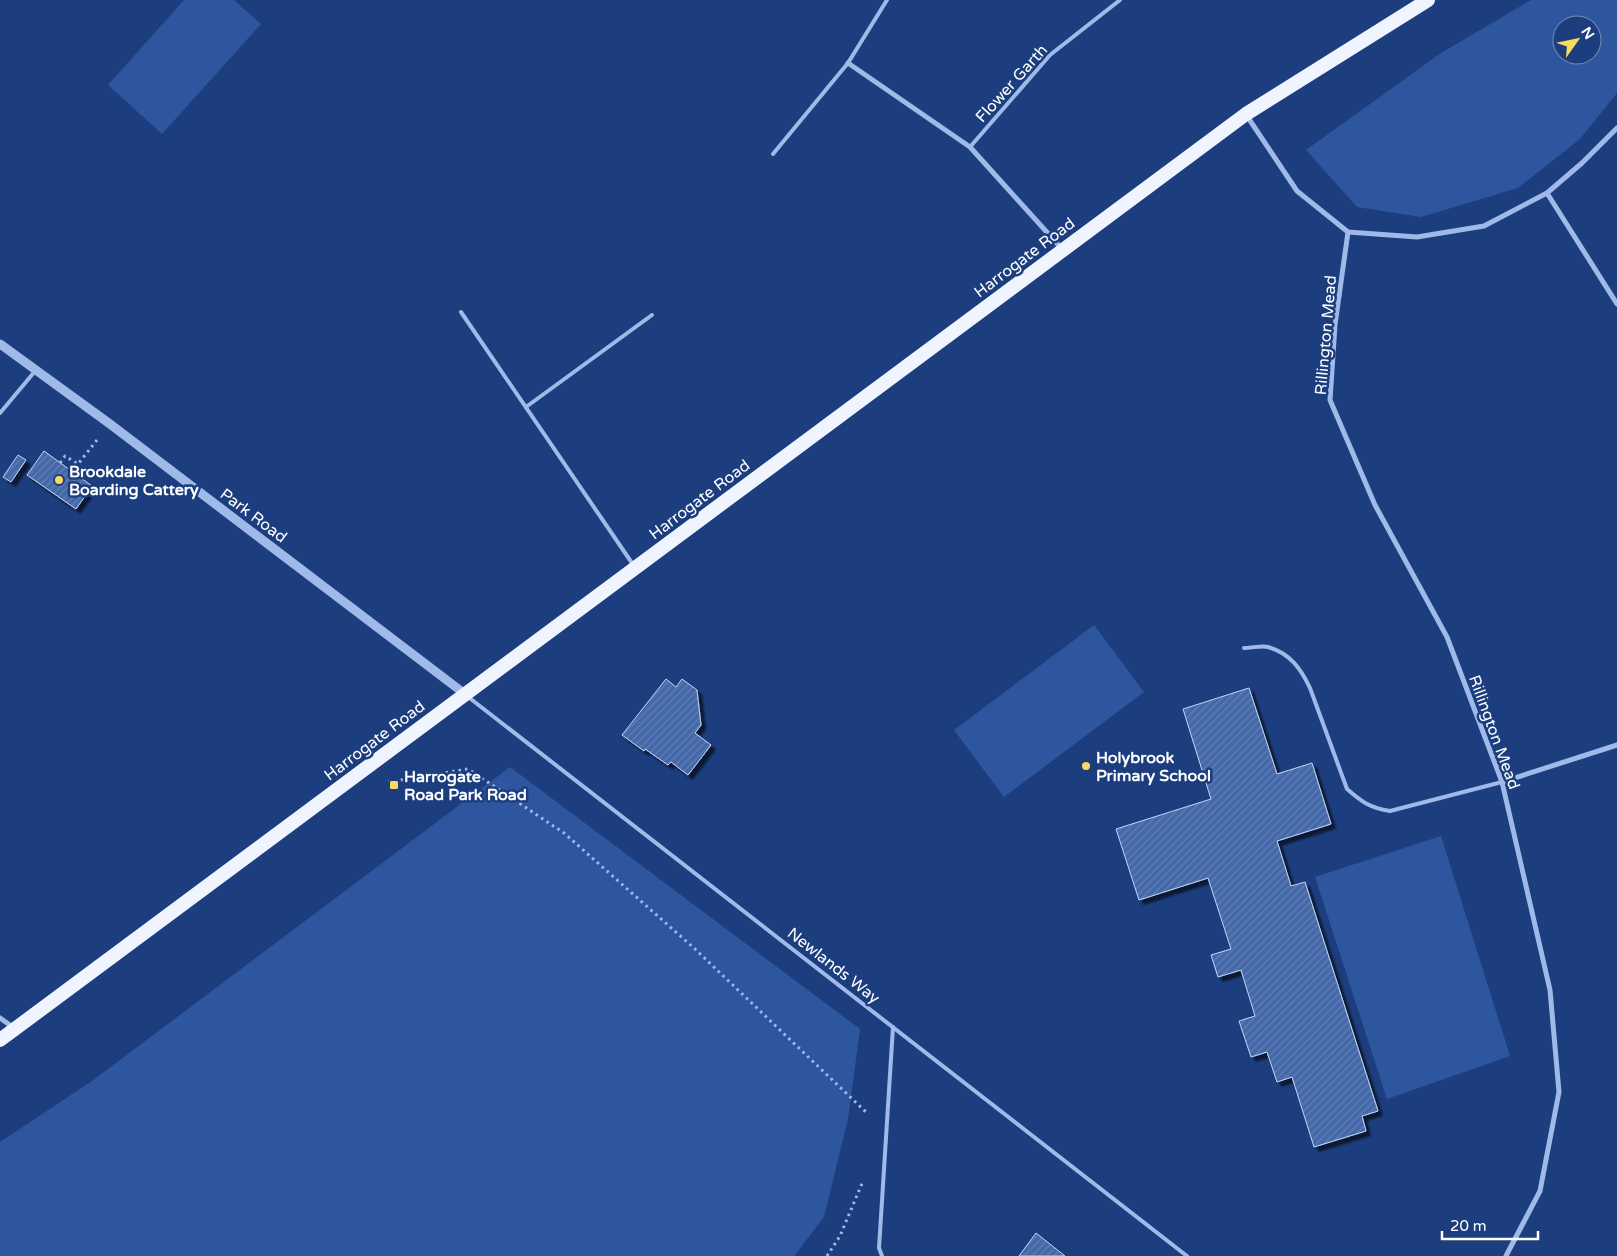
<svg xmlns="http://www.w3.org/2000/svg" width="1617" height="1256" font-family="'Varela Round',sans-serif">
<style>
.grass{fill:#2e569e;fill-rule:evenodd}
.building{fill:url(#building-hatch);stroke:#c3d6f7;filter:url(#shadow)}
.lines{fill:none;stroke-linecap:round;stroke-linejoin:round}
.path{stroke:#9fb9e9;stroke-width:3;stroke-dasharray:2.5 4;stroke-linecap:butt}
.service{stroke:#9fb9e9;stroke-width:4}
.minor{stroke:#9fb9e9;stroke-width:5}
.tertiary{stroke:#9fb9e9;stroke-width:9}
.trunk{stroke:#f0f4fe;stroke-width:14}
.poi-dot{fill:#fadc5c;stroke:#1c3e7f;stroke-width:2}
.labels{text-anchor:middle;stroke-width:5;stroke-linejoin:round;paint-order:stroke}
.street-label{font-size:16px;fill:#fff;stroke:#1c3e7f}
.poi-label{font-size:16px;font-weight:bold;fill:#fff;stroke:#1c3e7f;text-anchor:start}
</style>
<defs>
<pattern id="building-hatch" width="6" height="6" patternUnits="userSpaceOnUse" patternTransform="scale(1.25)"><rect width="6" height="6" fill="#4468a9"/><path d="M-1 1l2-2M0 6l6-6M5 7l2-2" fill="none" stroke="#607fb6"/></pattern>
<filter id="shadow"><feDropShadow dx="4.5" dy="4.5" stdDeviation="1" flood-color="#0009"/></filter>
</defs>
<rect width="100%" height="100%" fill="#1c3e7f"/>
<g class="grass">
<polygon points="184,0 234,0 261,24 162,134 108,85"/>
<path d="M1531,0H1617V93L1580,139L1518,188L1421,217L1357,207L1306,150L1441,53ZM1562,25H1592V55H1562Z"/>
<polygon points="1094,625 1144,692 1004,797 954,730"/>
<polygon points="510,767 860,1029 848,1119 824,1217 794,1256 0,1256 0,1142 92,1081"/>
<polygon points="1441,836 1510,1056 1387,1099 1315,877"/>
</g>
<g class="building">
<polygon points="44,451 92,486 76,509 27,475"/>
<polygon points="18,455 26,460 11,482 3,477"/>
<polygon points="666,679 676,687 682,679 697,690 701,725 695,733 711,745 688,775 671,762 668,765 645,749 644,751 622,735"/>
<polygon points="1249,688 1277,774 1312,763 1331,824 1277,841 1291,886 1305,882 1378,1111 1362,1116 1366,1131 1314,1147 1292,1077 1277,1082 1267,1052 1251,1057 1239,1021 1255,1016 1241,970 1218,977 1211,955 1231,949 1208,878 1139,900 1116,829 1211,799 1183,709"/>
<polygon points="1036,1233 1065,1256 1019,1256"/>
</g>
<g class="lines">
<g class="path">
<polyline points="60,463 65,456 78,464 97,440"/>
<polyline points="388,782 468,769 564,833 695,949 867,1113"/>
<polyline points="827,1256 840,1236 863,1181"/>
</g>
<g class="service">
<polyline points="970,147 1050,55 1120,0"/>
<polyline points="773,154 848,63 887,0"/>
<polyline points="461,312 634,566"/>
<polyline points="526,407 652,315"/>
<polyline points="0,413 36,370"/>
<path d="M1244,648C1252,648 1262,645 1268,647C1290,653 1301,669 1310,688L1347,789C1362,802 1370,808 1390,811L1502,782"/>
<polyline points="467,696 1187,1256"/>
<polyline points="882,1256 879,1248 893,1027"/>
</g>
<g class="minor">
<polyline points="848,63 970,147 1063,250"/>
<polyline points="1247,116 1297,191 1348,232 1417,237 1484,226 1547,193 1582,163 1617,128"/>
<polyline points="1547,193 1617,304"/>
<polyline points="1348,232 1335,325 1330,400 1375,505 1447,637 1502,782 1550,990 1559,1092 1540,1191 1506,1256"/>
<polyline points="1502,782 1617,745"/>
<polyline points="0,1018 14,1028"/>
</g>
<polyline class="tertiary" points="0,344 110,424 465,694"/>
<polyline class="trunk" points="0,1040 1246,114 1428,0"/>
</g>
<g class="poi-dot">
<circle cx="59" cy="480" r="5"/>
<circle cx="1086" cy="766" r="5"/>
<rect x="389" y="780" width="10" height="10" rx="2.5"/>
</g>
<g class="labels">
<g class="street-label">
<text transform="translate(1011 83) rotate(-48)" y="6">Flower Garth</text>
<text transform="translate(1024 257) rotate(-37)" y="6">Harrogate Road</text>
<text transform="translate(1325 335) rotate(-85)" y="6">Rillington Mead</text>
<text transform="translate(699 499) rotate(-37)" y="6">Harrogate Road</text>
<text transform="translate(254 515) rotate(37)" y="6">Park Road</text>
<text transform="translate(1495 732) rotate(70)" y="6">Rillington Mead</text>
<text transform="translate(374 740) rotate(-37)" y="6">Harrogate Road</text>
<text transform="translate(834 965) rotate(38)" y="6">Newlands Way</text>
</g>
<g class="poi-label">
<text x="69" y="477">Brookdale<tspan x="69" dy="18">Boarding Cattery</tspan></text>
<text x="1096" y="763">Holybrook<tspan x="1096" dy="18">Primary School</tspan></text>
<text x="404" y="782">Harrogate<tspan x="404" dy="18">Road Park Road</tspan></text>
</g>
</g>
<g transform="translate(1577 40) rotate(57)"><circle r="24" fill="#1c3e7f" stroke="#778bb2"/>
<path d="M0-4L9 19L0 12L-9 19Z" fill="#fadc5c"/>
<text y="-8" font-size="14" font-weight="bold" text-anchor="middle" fill="#ffffff">N</text>
</g>
<path d="M1442 1231v8h96v-8" fill="none" stroke="#ffffff" stroke-width="2.5"/>
<text x="1450" y="1231" font-size="15" fill="#ffffff" stroke="#1c3e7f" stroke-width="4" paint-order="stroke">20 m</text>
</svg>
